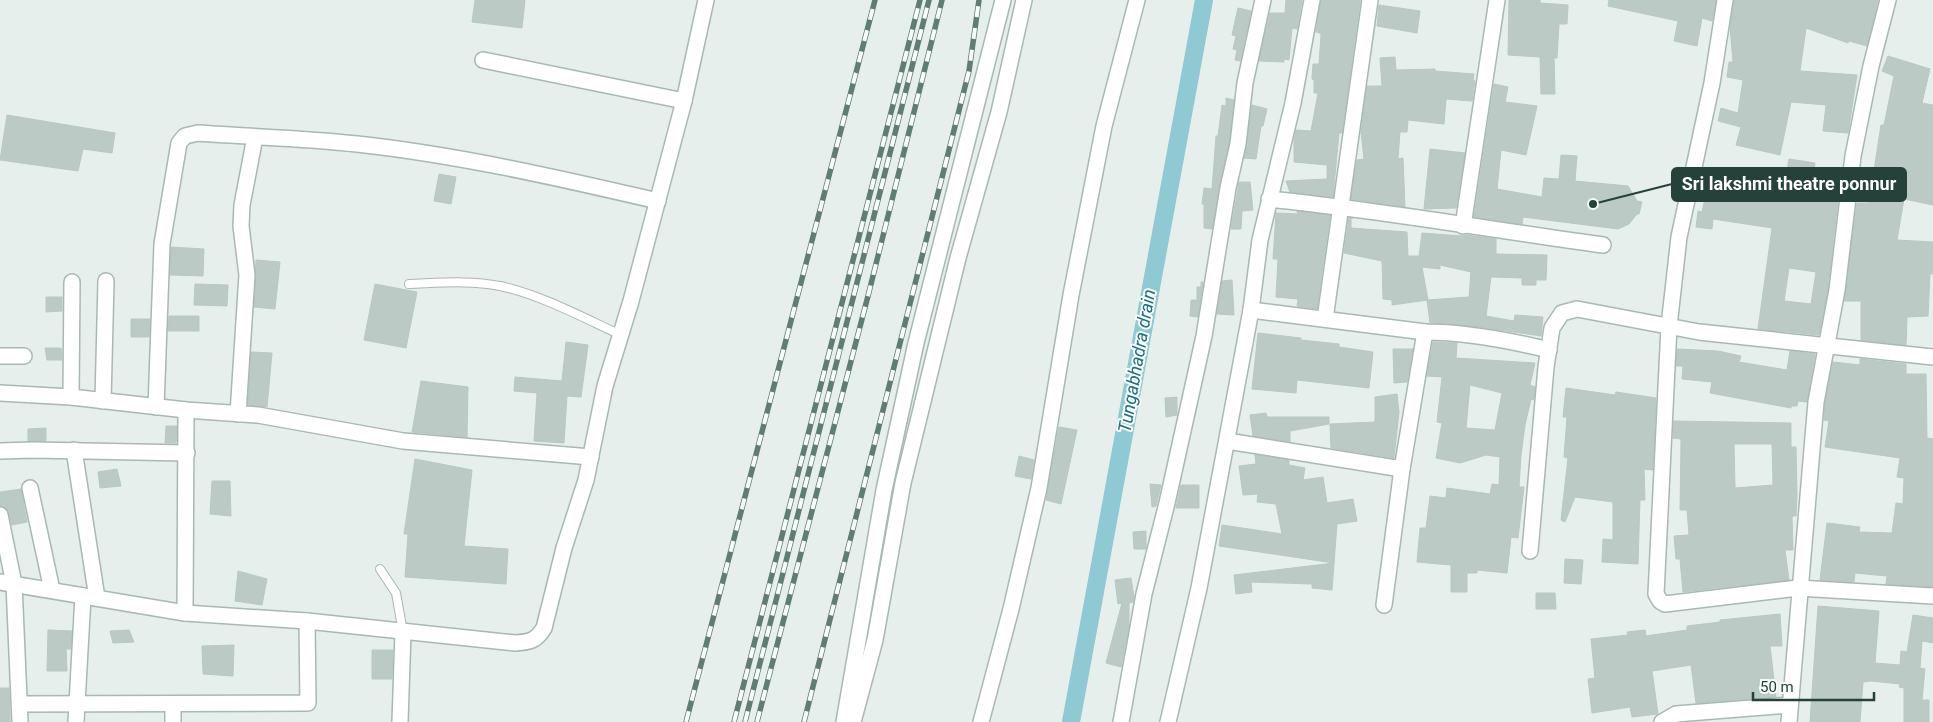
<svg xmlns="http://www.w3.org/2000/svg" width="1933" height="722" font-family="Roboto,sans-serif">
<style>
.lines{fill:none;stroke-linecap:round;stroke-linejoin:round}
.canal{stroke:#8ec9d4;stroke-width:18}
.building{fill:#bbcac4;stroke:#b8c9c2;fill-rule:evenodd}
.service-casing{stroke:#a8b8b2;stroke-width:10}
.minor-casing{stroke:#a8b8b2;stroke-width:18}
.service{stroke:#fff;stroke-width:8}
.minor{stroke:#fff;stroke-width:15}
.rail-casing{stroke:#5f7d75;stroke-width:5.5}
.rail{stroke:#f7fbf9;stroke-width:4;stroke-dasharray:11;stroke-linecap:butt}
.labels{text-anchor:middle;stroke-width:4;stroke-linejoin:round;paint-order:stroke}
.water-label{font-size:18px;font-style:italic;fill:#1c6f80;stroke:#f7fbf9}
.leader{fill:none;stroke:#24423a;stroke-width:2}
.callout-dot{fill:#24423a;stroke:#f7fbf9;stroke-width:2}
.callout{fill:#24423a;stroke:#24423a;stroke-width:2}
.callout-label{font-size:18px;text-anchor:middle;font-weight:bold;fill:#fff}
</style>
<rect width="100%" height="100%" fill="#e6efeb"/>
<g class="lines">
<polyline class="canal" points="1071,722 1204,0"/>
</g>
<g class="building">
<polygon points="475,0 525,0 522,28 472,22"/>
<polygon points="1286,0 1302,0 1297,29 1292,28 1289,60 1284,59 1284,62 1259,61 1270,13 1285,13"/>
<polygon points="1321,0 1360,0 1360,2 1342,133 1339,133 1333,197 1290,192 1286,181 1327,179 1327,165 1294,162 1294,141 1296,130 1311,131 1318,93 1314,93 1314,80 1312,79 1313,64 1319,64 1321,35 1320,33 1316,32"/>
<polygon points="1509,0 1540,0 1540,3 1568,5 1567,24 1559,24 1557,58 1554,58 1555,94 1541,94 1540,57 1508,55"/>
<polygon points="1609,0 1716,0 1712,21 1702,18 1697,46 1674,41 1678,21 1608,6"/>
<polygon points="1734,0 1878,0 1867,46 1849,41 1848,43 1806,28 1800,71 1857,75 1848,133 1823,131 1826,105 1791,102 1780,155 1736,145 1741,127 1718,121 1721,108 1738,113 1743,80 1727,77 1729,62 1733,62 1730,27"/>
<polygon points="1379,5 1420,11 1417,33 1377,26"/>
<polygon points="1238,8 1251,11 1240,61 1235,60 1237,50 1233,49 1236,36 1232,35"/>
<polygon points="1888,56 1930,69 1922,103 1933,105 1933,205 1904,199 1897,240 1933,242 1933,274 1930,274 1928,316 1907,317 1906,345 1861,340 1861,301 1844,301 1857,203 1869,203 1881,125 1884,125 1894,76 1882,71"/>
<polygon points="1395,57 1396,70 1435,69 1435,71 1474,74 1473,80 1475,81 1472,101 1446,99 1444,124 1408,120 1407,132 1400,132 1398,159 1403,158 1405,207 1351,199 1357,160 1364,159 1361,132 1367,86 1382,86 1380,58"/>
<polygon points="1494,84 1508,87 1505,102 1537,106 1526,155 1501,150 1497,189 1542,197 1544,178 1559,179 1561,155 1577,156 1575,181 1628,186 1637,201 1642,202 1639,214 1637,214 1629,224 1618,229 1523,217 1522,224 1474,217"/>
<polygon points="1226,98 1234,100 1229,142 1212,229 1204,228 1204,204 1202,204 1204,188 1212,189 1216,136 1218,136 1222,105 1226,106"/>
<polygon points="1252,105 1267,109 1263,126 1261,126 1256,159 1244,158"/>
<polygon points="7,115 115,133 112,153 83,149 78,171 0,160"/>
<polygon points="1430,149 1465,153 1456,208 1424,209"/>
<path d="M1789,159L1815,163L1810,196L1838,200L1828,289L1819,335L1758,329L1772,228L1713,219L1712,229L1696,227L1698,211L1702,212L1709,181L1784,191ZM1789,268L1816,272L1811,304L1784,301Z"/>
<polygon points="439,174 456,177 451,204 434,201"/>
<polygon points="1239,182 1250,182 1253,210 1242,211 1241,229 1231,229"/>
<polygon points="1297,211 1330,215 1317,309 1297,306 1298,299 1276,297 1278,259 1273,259 1276,213 1298,214"/>
<polygon points="1349,218 1353,218 1351,218 1351,228 1407,232 1408,256 1419,256 1422,233 1462,236 1467,235 1496,239 1496,254 1547,255 1546,280 1536,280 1536,285 1522,285 1522,278 1491,277 1486,316 1514,321 1515,315 1543,317 1541,336 1473,326 1430,323 1427,300 1469,297 1471,272 1440,265 1440,269 1422,267 1428,300 1392,305 1392,300 1383,299 1382,261 1344,253"/>
<polygon points="171,247 204,249 203,276 170,275"/>
<polygon points="256,260 280,262 275,309 254,307"/>
<polygon points="1232,280 1234,315 1217,314 1222,281"/>
<polygon points="1201,282 1203,282 1198,317 1190,316 1191,300 1197,300 1197,287 1201,287"/>
<polygon points="195,284 228,285 227,306 194,305"/>
<polygon points="375,284 417,292 406,348 364,340"/>
<polygon points="46,297 62,297 62,311 46,312"/>
<polygon points="169,316 199,316 199,331 168,331"/>
<polygon points="131,319 150,319 149,337 131,337"/>
<polygon points="1258,333 1301,338 1301,340 1339,344 1339,347 1373,352 1369,388 1297,380 1296,393 1252,389"/>
<polygon points="566,342 588,345 581,397 567,396 564,443 534,441 537,393 514,391 515,377 562,381"/>
<path d="M1433,342L1457,343L1456,358L1535,363L1530,385L1535,387L1534,400L1531,399L1525,425L1521,455L1519,487H1524L1518,538L1511,537L1507,573L1477,570V573H1467V592H1451V565L1417,562L1420,528H1426L1430,496L1446,498L1447,488L1490,494L1492,484L1499,485L1500,457L1486,455L1460,463L1436,458L1442,423L1437,422L1442,377L1427,376ZM1470,385L1502,393L1495,430L1466,428Z"/>
<polygon points="45,348 61,348 62,360 47,360"/>
<polygon points="1393,349 1413,349 1407,382 1394,383"/>
<polygon points="1677,349 1718,351 1741,356 1739,362 1787,370 1790,351 1815,354 1807,402 1798,401 1797,406 1791,406 1791,408 1710,393 1712,382 1682,379 1683,366 1676,366"/>
<polygon points="251,352 272,353 267,407 248,405"/>
<polygon points="1860,359 1906,364 1906,374 1926,374 1927,438 1933,439 1933,587 1886,584 1887,576 1855,573 1854,582 1820,580 1827,523 1860,527 1859,532 1892,533 1896,503 1903,504 1904,478 1897,477 1900,458 1825,447 1829,421 1824,420 1825,403 1833,362 1860,365"/>
<polygon points="421,381 468,387 467,437 412,432"/>
<polygon points="1566,388 1615,395 1616,392 1656,398 1653,470 1644,469 1645,500 1640,500 1638,564 1602,562 1603,539 1613,540 1613,502 1575,497 1565,522 1561,520 1568,458 1564,457 1567,417 1563,417"/>
<polygon points="1397,394 1399,412 1394,458 1331,448 1330,424 1375,422 1375,397"/>
<polygon points="1177,397 1177,415 1166,417 1165,398"/>
<polygon points="1266,413 1267,417 1329,417 1329,424 1290,431 1290,442 1253,436 1250,415"/>
<path d="M1674,421L1791,423V447H1796L1797,494L1796,516H1792L1793,550H1785L1789,580L1683,592L1680,559H1676L1674,536L1689,535L1687,510H1680L1681,442V439L1673,438ZM1734,444H1772L1773,485L1735,488Z"/>
<polygon points="166,426 177,426 176,443 165,443"/>
<polygon points="1059,427 1077,430 1061,504 1046,500"/>
<polygon points="46,428 46,441 28,441 28,429"/>
<polygon points="1255,455 1289,460 1289,465 1305,468 1303,480 1323,477 1327,503 1353,499 1357,521 1337,524 1334,563 1219,546 1222,525 1282,534 1276,504 1257,502 1258,494 1243,495 1239,466 1256,464"/>
<polygon points="1019,456 1034,460 1031,479 1015,476"/>
<polygon points="415,459 472,470 464,546 508,549 506,584 405,577 408,534 404,534"/>
<polygon points="117,469 121,486 100,488 98,472"/>
<polygon points="212,481 230,481 231,516 210,514"/>
<polygon points="1150,484 1161,485 1156,506 1152,507"/>
<polygon points="1181,485 1199,485 1199,508 1176,508"/>
<polygon points="21,489 27,522 12,525 7,509 0,506 0,492"/>
<polygon points="1146,531 1146,549 1134,549 1133,532"/>
<polygon points="1565,559 1583,560 1581,584 1564,583"/>
<polygon points="1334,563 1332,590 1312,588 1312,584 1251,582 1252,592 1236,594 1234,575"/>
<polygon points="238,571 267,579 262,605 235,601"/>
<polygon points="1131,578 1134,597 1133,602 1129,603 1129,625 1121,667 1106,663 1122,603 1118,604 1115,580"/>
<polygon points="1536,593 1555,593 1556,609 1536,609"/>
<polygon points="1818,606 1879,611 1875,663 1900,665 1901,651 1907,652 1913,615 1933,618 1933,643 1922,641 1920,668 1925,669 1922,700 1929,700 1929,722 1904,722 1904,688 1899,687 1900,684 1871,681 1863,682 1860,722 1810,722"/>
<polygon points="1780,614 1782,646 1770,646 1776,697 1696,703 1691,665 1652,671 1658,714 1632,717 1630,707 1592,713 1588,679 1595,678 1591,639 1628,635 1627,632 1645,630 1646,636 1687,630 1687,626 1720,622 1720,620"/>
<polygon points="48,630 72,631 71,649 66,649 67,671 47,671"/>
<polygon points="129,630 134,642 113,643 110,631"/>
<polygon points="234,645 233,676 203,674 202,646"/>
<polygon points="372,650 393,650 392,679 372,679"/>
<polygon points="0,688 9,688 10,722 0,722"/>
</g>
<g class="lines">
<g class="service-casing">
<g id="service">
<path d="M409,284C439,283 470,280 500,286C539,294 584,318 621,335"/>
<polyline points="380,569 396,593 403,632"/>
</g>
</g>
<g class="minor-casing">
<g id="minor">
<path d="M1312,0L1293,103L1260,240L1251,310L1425,332C1467,332 1508,340 1549,350"/>
<polyline points="1725,0 1712,83 1679,237 1669,326 1656,594 1660,601 1665,604 1798,588 1933,596"/>
<polyline points="483,60 684,101"/>
<path d="M1269,199C1381,210 1492,230 1603,245"/>
<polyline points="1463,226 1497,0"/>
<polyline points="1325,319 1370,0"/>
<polyline points="0,356 24,356"/>
<polyline points="0,393 71,397 186,410 258,415 403,441 591,457"/>
<polyline points="71,397 72,282"/>
<polyline points="103,401 106,281"/>
<path d="M156,407L162,244L179,143L185,136L198,133C251,137 304,138 357,144C458,155 559,178 658,201"/>
<polyline points="238,414 247,275 241,226 242,205 255,137"/>
<polyline points="1227,441 1402,469"/>
<polyline points="74,450 97,598"/>
<polyline points="0,451 33,450 187,453"/>
<polyline points="30,488 52,590"/>
<polyline points="0,515 14,584 20,722"/>
<polyline points="1530,551 1546,367 1552,328 1562,313 1577,309 1699,332 1933,357"/>
<path d="M0,582L185,613L307,621L515,643C530,642 536,641 544,628L564,548L586,480L605,386L631,301L684,101L706,0"/>
<polyline points="1384,605 1402,469 1425,332"/>
<polyline points="185,613 186,410"/>
<polyline points="20,704 308,703 307,621"/>
<polyline points="173,704 173,722"/>
<polyline points="76,722 83,596"/>
<polyline points="400,722 403,632"/>
<polyline points="844,722 884,490 916,343 1003,0"/>
<polyline points="853,722 875,640 903,483 958,258 999,112 1024,0"/>
<polyline points="981,722 1011,609 1039,488 1071,295 1104,126 1137,0"/>
<polyline points="1121,722 1144,594 1167,503 1204,336 1228,188 1238,144 1245,83 1263,0"/>
<polyline points="1168,722 1199,588 1251,310"/>
<polyline points="1662,722 1676,714 1790,705"/>
<polyline points="1789,722 1816,402 1837,290 1853,156 1871,66 1888,0"/>
</g>
</g>
<use href="#service" class="service"/>
<use href="#minor" class="minor"/>
<g class="rail-casing">
<g id="rail">
<polyline points="686,722 875,0"/>
<polyline points="734,722 920,0"/>
<polyline points="745,722 929,0"/>
<polyline points="757,722 868,296 942,0"/>
<polyline points="804,722 969,71 979,0"/>
</g>
</g>
<use href="#rail" class="rail"/>
</g>
<g class="labels">
<g class="water-label">
<text transform="translate(1137 361) rotate(-80)" y="6">Tungabhadra drain</text>
</g>
</g>
<path class="leader" d="M1593 204L1672 184"/>
<circle class="callout-dot" cx="1593" cy="204" r="5"/>
<rect class="callout" x="1672" y="168" width="234" height="33" rx="5"/>
<g class="callout-label">
<text x="1789" y="190">Sri lakshmi theatre ponnur</text>
</g>
<path d="M1753 692v8h121v-8" fill="none" stroke="#24423a" stroke-width="2.5"/>
<text x="1760" y="692" font-size="15" fill="#24423a" stroke="#f7fbf9" stroke-width="4" paint-order="stroke">50 m</text>
</svg>
